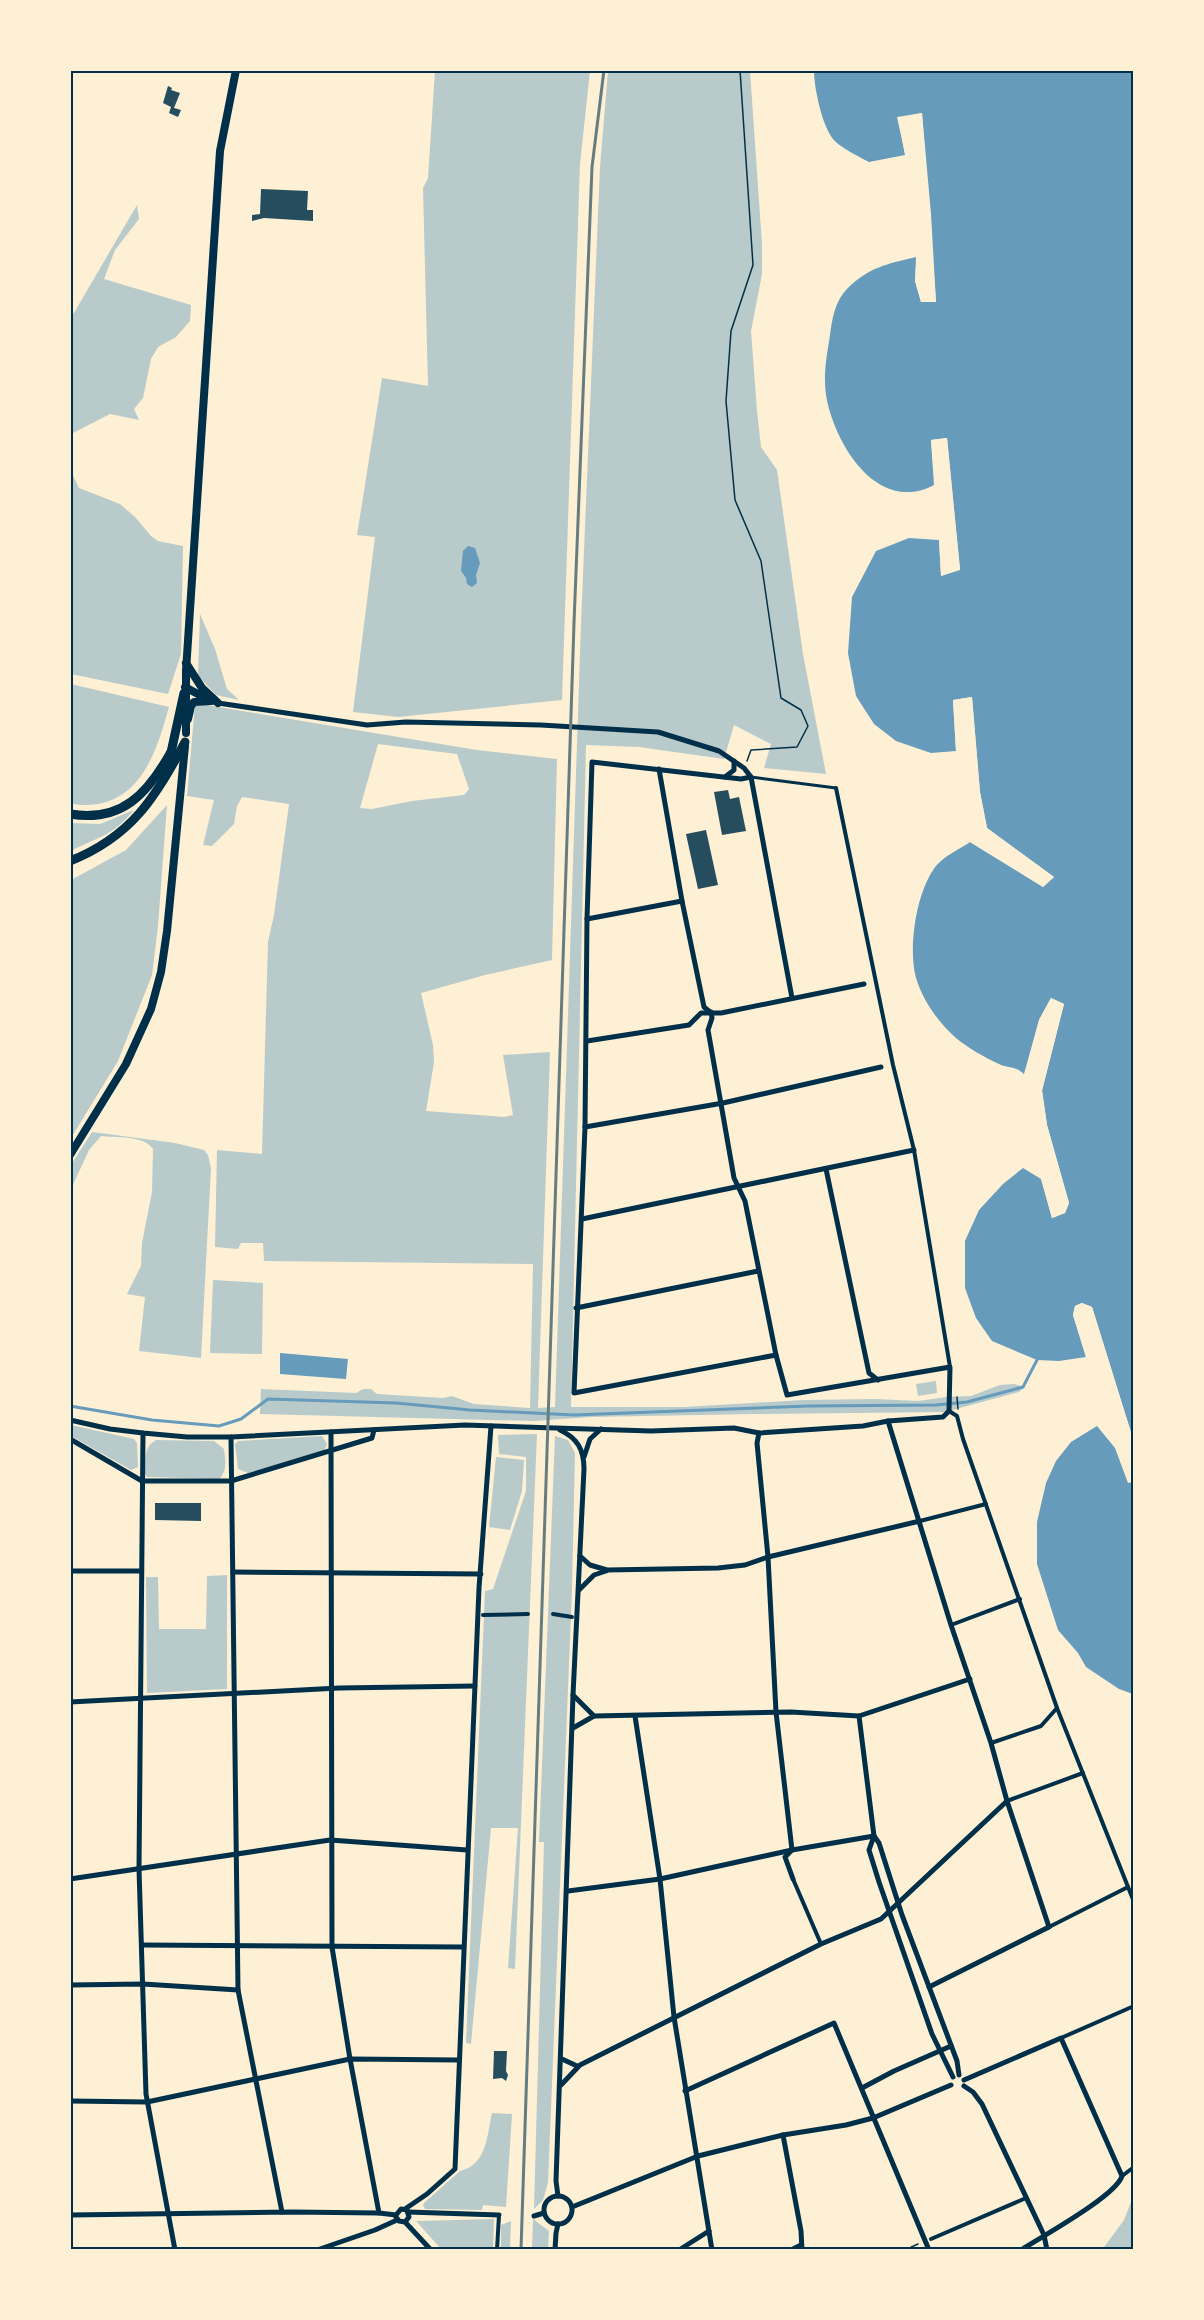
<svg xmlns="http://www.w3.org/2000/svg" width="1204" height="2320" font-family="'PT Sans',sans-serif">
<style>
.green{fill:#b9caca;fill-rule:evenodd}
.water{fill:#669bbc}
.pier{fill:#fdf0d5}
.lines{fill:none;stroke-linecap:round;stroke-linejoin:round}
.stream{stroke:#669bbc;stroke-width:3}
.building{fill:#264d5e}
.path{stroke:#003049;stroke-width:1.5}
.service{stroke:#003049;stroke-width:3}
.pedestrian{stroke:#003049;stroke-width:4}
.minor{stroke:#003049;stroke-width:5}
.secondary{stroke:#003049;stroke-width:8}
.trunk{stroke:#003049;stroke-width:9}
.rail{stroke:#657d81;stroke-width:3}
.neatline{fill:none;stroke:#003049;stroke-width:2}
</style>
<rect width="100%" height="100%" fill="#fdf0d5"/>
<g class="green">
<polygon points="435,71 590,71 580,164 562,700 398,717 353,712 375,537 357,535 382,378 428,386 423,188 428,178"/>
<path d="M608,71H750L762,244V274L751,331L757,411L761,447L777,470L803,654L826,774L764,768L771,744L734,725L724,759L639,747L586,745L571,1407H684L803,1400L876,1399L918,1401L946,1397L971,1396L1000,1385L1014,1384L1025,1387L1019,1392L945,1412L753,1414L591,1417L534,1421L260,1414L261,1389L356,1393L363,1389H371L377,1394L443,1398L452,1396L474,1404L530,1408L533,1264L264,1261L263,1243H241L238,1249L215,1247L217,1150L262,1154L268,942L274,915L289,804L242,797L237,806L234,824L212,846L203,845L214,800L187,796L195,705H206L477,750L557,759L552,960L485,975L421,993L433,1045L434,1062L426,1111L504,1117L513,1115L503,1055L550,1052L538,1408L555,1407L581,623L600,167ZM378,744L457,754L469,789L464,795L412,801L372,809L360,808Z"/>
<polygon points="137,205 139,219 115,250 104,279 191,305 190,321 176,337 158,347 151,359 143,398 134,409 139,420 110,414 71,434 71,318"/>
<polygon points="71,471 79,488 120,504 135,517 151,536 158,541 183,546 181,654 168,694 71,674"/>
<polygon points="200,614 215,649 227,689 239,700 216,695 198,676"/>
<path d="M71,684L169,707C158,746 144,796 98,804C90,805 78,806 71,803Z"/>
<polygon points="167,805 158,926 152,975 118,1061 71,1138 71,880 126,850"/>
<path d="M134,810C111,837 100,836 71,851L70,823L100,824Z"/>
<path d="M92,1132L175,1143L204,1150L208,1155L211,1168L201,1358L139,1351L145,1297L127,1294L141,1266L142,1243L152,1192L153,1149C144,1135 116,1138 101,1136L89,1150L71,1189V1165Z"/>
<polygon points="213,1280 263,1283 262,1354 210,1353"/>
<polygon points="936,1381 937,1393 918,1396 916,1384"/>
<polygon points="71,1425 134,1439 137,1443 138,1467 131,1470 71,1436"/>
<polygon points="537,1434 515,1969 508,1968 518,1828 491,1828 471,2044 466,2043 485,1591 493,1589 526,1491 526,1457 499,1454 498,1435"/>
<polygon points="322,1436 327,1444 324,1451 248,1473 238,1469 235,1444 238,1441"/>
<polygon points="555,1436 568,1440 575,1453 572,1590 548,2183 543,2200 534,2209 544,1842 539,1842"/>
<path d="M156,1440L214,1441L224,1449C225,1459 228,1471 219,1479L147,1477L145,1474C146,1461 143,1447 156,1440Z"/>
<polygon points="496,1457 524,1460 522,1491 510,1530 489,1527"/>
<polygon points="227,1575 227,1689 147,1693 146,1577 158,1577 159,1629 206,1629 207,1576"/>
<path d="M492,2113L512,2114L506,2207L483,2205L482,2210L425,2209L423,2205L424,2203L460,2171C487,2165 487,2135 492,2113Z"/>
<polygon points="1133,2197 1133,2249 1102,2250 1124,2220"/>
<polygon points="494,2219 493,2250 441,2249 416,2221"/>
<polygon points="533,2219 549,2231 548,2249 532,2249"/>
<polygon points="511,2221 510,2249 501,2249 501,2225"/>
</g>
<g class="water">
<path d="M814,70L1133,71V1439L1092,1307L1082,1303L1075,1306L1073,1315L1086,1357L1059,1361L1037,1360L992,1341L976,1318L965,1288V1241L979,1210L1003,1184L1023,1168L1041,1179L1052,1218L1065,1213L1069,1203L1047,1125L1042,1090L1064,1004L1051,998L1039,1020L1024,1074C1014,1065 1009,1069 999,1064C984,1057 968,1048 956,1038C939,1023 924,1002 917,981C907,951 916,891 936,866C944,856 960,849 970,842L1043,887L1054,877L987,828L980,792L972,697L953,700L956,751L931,753L896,741L874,724L856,696L848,653L852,597L876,551L909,538L939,540L941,576L960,569L947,438L931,440L934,485C877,515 834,443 826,395C823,375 827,354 830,335C832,319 835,301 847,289C869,267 887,264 916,257L915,281L921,302H936L922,113L898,118L905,155L869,162C860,157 839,147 833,139C822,125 814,88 814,70Z"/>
<polygon points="468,546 475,548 480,563 476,575 477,583 472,587 467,584 466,578 461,571 463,551"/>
<polygon points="280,1353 348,1359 346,1379 280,1374"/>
<polygon points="1097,1426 1115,1448 1128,1483 1133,1482 1133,1694 1119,1689 1086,1667 1078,1653 1058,1630 1037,1564 1037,1522 1046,1483 1056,1461 1071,1442"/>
</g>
<g class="pier">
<polygon points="922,113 931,214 936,302 921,302 915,281 917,254 919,257 918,281 923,299 933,299 919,117 901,120 908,155 906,158 897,117"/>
<polygon points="947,438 960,570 941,576 939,537 942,539 944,572 957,568 944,441 934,442 937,485 935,488 931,440"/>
<polygon points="972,697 980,792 987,828 1054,877 1043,887 970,842 970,839 1043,883 1049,877 984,829 977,792 969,700 956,702 959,751 957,754 956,751 953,700"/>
<polygon points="1051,998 1064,1004 1042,1091 1047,1125 1069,1203 1065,1213 1052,1218 1040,1175 1043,1177 1049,1189 1054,1214 1062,1211 1066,1203 1044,1125 1039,1091 1060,1006 1052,1002 1042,1021 1026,1075 1026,1071 1039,1020"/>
<polygon points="1082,1303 1092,1307 1134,1442 1131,1440 1090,1309 1082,1306 1078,1308 1076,1315 1089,1357 1087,1360 1086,1357 1073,1315 1075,1306"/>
</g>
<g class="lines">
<polyline class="stream" points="70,1406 152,1420 219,1426 241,1419 268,1399 396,1403 470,1410 574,1415 809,1406 936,1405 967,1402 1023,1387 1037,1360"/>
</g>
<g class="building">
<polygon points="168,86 172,88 171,90 180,93 174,108 181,110 178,117 169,113 171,107 163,103"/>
<polygon points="261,189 308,191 307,210 313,210 313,221 264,218 252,221 252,215 260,214"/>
<polygon points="728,790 730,799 739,797 746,831 722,835 714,792"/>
<polygon points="706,830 718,885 698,889 686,834"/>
<polygon points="155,1503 201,1503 201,1521 155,1520"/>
<polygon points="494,2051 507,2051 506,2071 508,2075 506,2081 502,2078 493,2079"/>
</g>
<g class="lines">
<g class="path">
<polyline points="740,70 753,265 731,331 726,401 735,500 761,561 781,698 801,710 808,726 797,747 751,750 747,761"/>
<polyline points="957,1397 958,1409"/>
<polyline points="905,2250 918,2244"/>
</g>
<polyline class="service" points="751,777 836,788"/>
<g class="pedestrian">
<polyline points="836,788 893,1065 914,1150 950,1367"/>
<polyline points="949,1411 957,1416 963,1439 1057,1708 1134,1902"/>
<polyline points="920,1521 986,1504"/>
<polyline points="553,1614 572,1617"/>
<polyline points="483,1615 528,1614"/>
<polyline points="951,1625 1020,1599"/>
<polyline points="991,1743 1041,1726 1057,1708"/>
<polyline points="1007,1801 1083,1773"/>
<polyline points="793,1879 821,1944"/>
<polyline points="1049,1927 1128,1887"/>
<polyline points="1061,2038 1134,2006"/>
<polyline points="1122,2176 1134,2167"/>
<polyline points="931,2239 1026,2198"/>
<polyline points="497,2250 499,2215"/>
</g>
<g class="minor">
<polyline points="218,703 367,725 406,722 541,725 658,732 719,751 744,768 751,777 792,998"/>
<polyline points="659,769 682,901 704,1007 710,1012"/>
<polyline points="725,777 734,770 734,761"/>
<polyline points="751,777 741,779 592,762 587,919 585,1127 574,1393 776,1355"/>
<polyline points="587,919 682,901"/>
<polyline points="587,1041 689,1025 701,1013 721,1013 864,984"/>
<polyline points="585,1127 723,1103 881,1067"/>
<polyline points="826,1169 869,1373 878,1380"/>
<polyline points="582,1219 914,1150"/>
<polyline points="576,1308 758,1271"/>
<polyline points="70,1420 110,1429 143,1433 187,1437 231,1437 465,1425 651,1431 734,1428 759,1433 863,1426 888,1421 943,1417 949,1411 950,1367 787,1395 776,1355 745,1201 734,1178 708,1030 712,1018 711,1012"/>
<polyline points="888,1421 951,1625 991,1743 1007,1801 1049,1927 929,1987"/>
<polyline points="331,1432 332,1947 350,2059 379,2213"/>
<polyline points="143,1433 139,1869 146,2094 175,2250"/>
<polyline points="759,1433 757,1443 768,1557 776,1712 792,1850 785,1857 793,1879"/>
<polyline points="231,1437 238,1990 282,2212"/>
<polyline points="70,1439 142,1481 231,1481 372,1438 374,1430"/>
<polyline points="584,1457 590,1439 601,1429"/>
<polyline points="580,1556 590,1565 607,1570 718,1568 745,1565 768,1557 920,1521"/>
<polyline points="70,1571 141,1571"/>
<polyline points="233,1572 481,1574"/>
<polyline points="579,1590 594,1575 606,1571"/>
<polyline points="573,1695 594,1716"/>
<polyline points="70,1702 339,1688 475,1686"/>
<polyline points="635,1716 660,1879 674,2017 712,2250"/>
<polyline points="859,1716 874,1836 869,1850 879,1882 932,2034 953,2077"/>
<polyline points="573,1728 594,1716 791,1712 859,1716 970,1679"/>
<polyline points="874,1836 879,1843 902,1915 957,2061 959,2075"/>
<polyline points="70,1879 330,1840 467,1850"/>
<polyline points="568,1891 660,1879 792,1850 874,1836"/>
<polyline points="142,1945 463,1947"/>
<polyline points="70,1985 143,1984 238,1990"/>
<polyline points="562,2059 577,2066"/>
<path d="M964,2080L1061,2038L1122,2176C1116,2196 1041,2237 1021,2250"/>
<polyline points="561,2085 580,2065 821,1944 881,1919 1007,1801"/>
<polyline points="964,2086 973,2092 982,2104 1044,2235 1047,2250"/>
<polyline points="862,2088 894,2071 951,2046"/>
<polyline points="685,2091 834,2023 929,2250"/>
<polyline points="70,2101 147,2102 350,2059 459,2060"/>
<polyline points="783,2135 801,2231 802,2250"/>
<circle cx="558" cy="2210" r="14"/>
<path d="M558,2196L556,2181L573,1695L584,1469C584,1449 577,1438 560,1430"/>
<polyline points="572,2207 698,2156 783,2135 846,2125 873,2118 951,2085"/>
<polyline points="405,2209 427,2194 455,2169 479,1588 491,1426"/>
<polyline points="408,2212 499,2215"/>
<polyline points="70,2215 292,2212 379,2213 396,2215"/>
<polyline points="396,2215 401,2209 407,2210 409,2217 405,2222"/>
<polyline points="534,2216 544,2213"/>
<polyline points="396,2217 399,2221 405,2222 431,2250"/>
<polyline points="317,2250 375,2230 397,2220"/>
<polyline points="555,2250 556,2233 558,2224"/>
<polyline points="679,2250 709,2231"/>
<polyline points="791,2250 801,2245"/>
</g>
<g class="secondary">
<polyline points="186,663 202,688 218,703"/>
<polyline points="185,687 207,699"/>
<polyline points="188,719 191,706 194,702 212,701"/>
<polyline points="186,733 186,671 220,151 236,70"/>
<polyline points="70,1155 126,1064 151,1009 161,972 167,931 185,746"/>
</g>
<g class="trunk">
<polyline points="170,757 184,693"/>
<path d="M70,814C122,823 148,793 171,752"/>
<path d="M70,861C131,837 156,797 185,742"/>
</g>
<polyline class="rail" points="521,2250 574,623 592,167 604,70"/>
</g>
<rect width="1204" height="2320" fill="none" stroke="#fdf0d5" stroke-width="144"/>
<rect x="72" y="72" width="1060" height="2176" class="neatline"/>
</svg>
